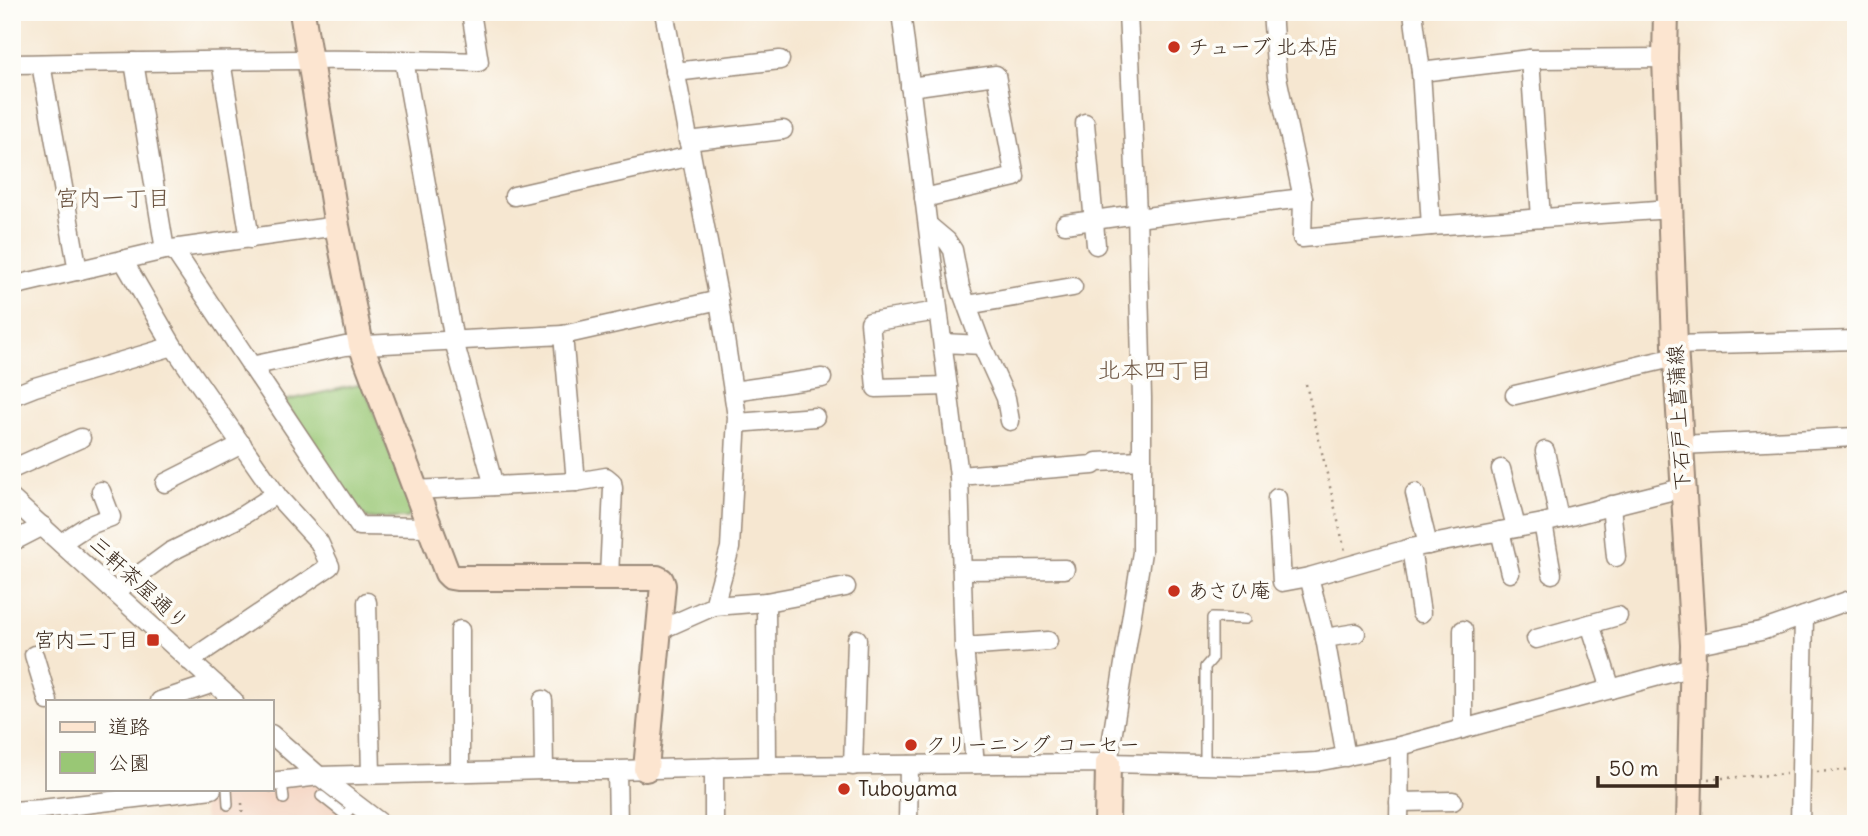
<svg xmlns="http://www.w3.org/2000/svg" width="1868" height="836" font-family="Delius,'Klee One',sans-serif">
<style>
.built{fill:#f4d3c0}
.green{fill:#99c775;stroke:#6a784a;stroke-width:2}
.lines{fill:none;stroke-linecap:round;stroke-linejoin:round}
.lane-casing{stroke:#988878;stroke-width:12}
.street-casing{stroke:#988878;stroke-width:21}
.secondary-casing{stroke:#988878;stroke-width:28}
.path{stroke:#988878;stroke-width:2.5;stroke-dasharray:2 5;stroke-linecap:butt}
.lane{stroke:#fff;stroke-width:9}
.street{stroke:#fff;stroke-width:18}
.secondary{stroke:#fce5d0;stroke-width:24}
.poi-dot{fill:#c8321e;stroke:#fdfcf7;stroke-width:2.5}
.labels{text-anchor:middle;stroke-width:7;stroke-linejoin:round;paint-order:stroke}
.poi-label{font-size:21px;fill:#3b2a1e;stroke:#fdfcf7;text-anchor:start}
.street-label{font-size:21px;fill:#3b2a1e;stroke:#fdfcf7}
.neighbourhood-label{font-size:23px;fill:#6b5441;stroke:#fdfcf7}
</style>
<rect width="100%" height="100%" fill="#fdfcf7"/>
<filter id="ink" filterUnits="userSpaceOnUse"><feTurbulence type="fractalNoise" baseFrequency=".0143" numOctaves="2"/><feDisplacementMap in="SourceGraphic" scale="14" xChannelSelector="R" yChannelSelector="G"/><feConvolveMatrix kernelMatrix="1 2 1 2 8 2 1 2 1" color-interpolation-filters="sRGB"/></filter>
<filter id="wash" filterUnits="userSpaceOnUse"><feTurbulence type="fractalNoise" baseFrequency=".00686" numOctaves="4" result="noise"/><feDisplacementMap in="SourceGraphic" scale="28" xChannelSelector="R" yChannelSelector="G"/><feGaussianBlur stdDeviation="1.57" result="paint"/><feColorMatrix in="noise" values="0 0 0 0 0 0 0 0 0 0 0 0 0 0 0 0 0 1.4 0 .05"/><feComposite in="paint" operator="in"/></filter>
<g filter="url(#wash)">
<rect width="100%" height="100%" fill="#f6e7d1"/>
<polygon class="built" points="315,783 364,824 205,824 203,797"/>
<polygon class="green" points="363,384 413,512 407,518 368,519 359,511 284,401"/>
</g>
<g filter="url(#ink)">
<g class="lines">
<g class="lane-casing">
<g id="lane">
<polyline points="1205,765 1205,667 1212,659 1212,618 1246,619"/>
<polyline points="282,781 284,799"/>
<polyline points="227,789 228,805"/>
<polyline points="321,796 345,815 355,804"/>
</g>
</g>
<g class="street-casing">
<g id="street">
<polyline points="664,12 719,300 737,417 730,548 714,606"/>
<polyline points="901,12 959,476 964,647 975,764"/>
<polyline points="1272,12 1277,77 1303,198 1302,238 1431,226 1670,209"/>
<polyline points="1413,12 1421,72 1431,226"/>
<polyline points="1530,59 1541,218"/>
<polyline points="404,60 454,341 494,486"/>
<polyline points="221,61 250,239"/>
<polyline points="134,62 165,250"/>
<path d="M12,64C168,62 324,57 479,62L471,12"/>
<polyline points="41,64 78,271"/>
<polyline points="675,72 780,60"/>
<polyline points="1421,72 1530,59 1665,58"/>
<polyline points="910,87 996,75 1015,177 924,198"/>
<polyline points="1085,123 1096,245"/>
<polyline points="688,141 783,130"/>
<polyline points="514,196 691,156"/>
<polyline points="1137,218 1303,198"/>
<polyline points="1065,224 1137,214"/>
<polyline points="928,225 947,241 953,250 960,287 980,341 1006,398 1010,421"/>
<polyline points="174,250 359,526 430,527"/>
<polyline points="123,260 173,346 278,497 319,542 330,566 189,661"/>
<polyline points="12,286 165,250 337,226"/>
<polyline points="967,305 1073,287"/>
<polyline points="938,311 870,322 876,388 948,386"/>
<polyline points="563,335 719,300"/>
<polyline points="943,343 982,345"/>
<polyline points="1675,345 1856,340"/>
<polyline points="251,366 345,346 563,335 576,482"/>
<polyline points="733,391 822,378"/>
<polyline points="1515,395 1676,357"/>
<polyline points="12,396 35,387 173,346"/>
<polyline points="737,423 815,417"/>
<polyline points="1680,445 1856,437"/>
<polyline points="1545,451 1559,519"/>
<polyline points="12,469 81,438"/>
<polyline points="1501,469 1516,527"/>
<polyline points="959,476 1093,465 1097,462 1142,460"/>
<polyline points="165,483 242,444"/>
<polyline points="414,490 576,482 606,477 612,482 613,488 609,577"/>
<polyline points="1415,493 1428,545"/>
<polyline points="1277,498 1282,582 1309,577"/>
<polyline points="12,499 234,701"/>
<polyline points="1611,505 1616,557"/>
<polyline points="1543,523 1552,574"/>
<polyline points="1500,531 1510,573"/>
<polyline points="12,542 43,526"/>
<polyline points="61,543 87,526 111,517 101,491"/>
<polyline points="1411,548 1421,613"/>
<polyline points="962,570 1065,569"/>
<polyline points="115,592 170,552 237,519 276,494"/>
<polyline points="367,602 371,774"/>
<polyline points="766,602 767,766"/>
<polyline points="1590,624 1611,689"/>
<polyline points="660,630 714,606 766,602 846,587"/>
<polyline points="1463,630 1463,729"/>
<polyline points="1325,638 1356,633"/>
<polyline points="1536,639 1618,616"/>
<polyline points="1693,645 1761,631 1856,598"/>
<polyline points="964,647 1048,641"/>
<polyline points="34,655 48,701"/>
<polyline points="543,700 544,770"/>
<polyline points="160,701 214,683"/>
<polyline points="271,734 319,776 382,824"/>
<polyline points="1346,757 1325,638 1309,577 1411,548 1543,523 1682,488"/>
<polyline points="1108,763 1142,552 1142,398 1137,214 1128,12"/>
<polyline points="853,766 857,639"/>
<polyline points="714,767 714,824"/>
<polyline points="617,770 618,824"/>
<polyline points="460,772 460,630"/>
<polyline points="271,782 319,776 544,770 617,770 767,766 1108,763 1246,766 1316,762 1400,746 1692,667"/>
<polyline points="1399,802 1453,801"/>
<polyline points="12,811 42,809 212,789"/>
<polyline points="908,824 909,765"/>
<polyline points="1399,824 1400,746"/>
<polyline points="1800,824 1804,616"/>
</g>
</g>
<g class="secondary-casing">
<g id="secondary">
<polyline points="302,12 337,226 361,345 447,573 451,577 457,578 657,578 661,580 663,585 646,769"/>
<polyline points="1666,12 1665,58 1675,345 1693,645 1689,824"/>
<polyline points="1107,824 1108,763"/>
</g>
</g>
<g class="path">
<polyline points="1306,384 1345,551"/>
<polyline points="1817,772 1856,769"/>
<polyline points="1708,779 1786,774"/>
<polyline points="242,803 243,824"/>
</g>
<use href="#lane" class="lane"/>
<use href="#street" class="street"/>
<use href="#secondary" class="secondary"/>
</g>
</g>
<g class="poi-dot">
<circle cx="1174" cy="47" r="7"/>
<circle cx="1174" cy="591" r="7"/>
<rect x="146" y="633" width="14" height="14" rx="3.5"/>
<circle cx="911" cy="745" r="7"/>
<circle cx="844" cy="789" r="7"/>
</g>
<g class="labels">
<g class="poi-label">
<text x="1188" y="54">チューブ 北本店</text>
<text x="1188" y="598">あさひ庵</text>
<text x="139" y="647" text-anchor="end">宮内二丁目</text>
<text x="925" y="752">クリーニング コーセー</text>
<text x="858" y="796">Tuboyama</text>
</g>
<g class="street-label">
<text transform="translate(1679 418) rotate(-93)" y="7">下石戸上菖蒲線</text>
<text transform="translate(139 583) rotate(43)" y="7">三軒茶屋通り</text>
</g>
<g class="neighbourhood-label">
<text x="113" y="206">宮内一丁目</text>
<text x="1155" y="378">北本四丁目</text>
</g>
</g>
<rect width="1868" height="836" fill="none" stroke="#fdfcf7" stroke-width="42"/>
<rect x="46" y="700" width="228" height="91" fill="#fdfcf7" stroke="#afa8a0" stroke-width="2"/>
<rect x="60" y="722" width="35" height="10" fill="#fce5d0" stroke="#afa8a0" stroke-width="2"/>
<text x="108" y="734" font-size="21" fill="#3b2a1e">道路</text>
<rect x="60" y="752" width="35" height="21" fill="#99c775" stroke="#afa8a0" stroke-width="2"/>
<text x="108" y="770" font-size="21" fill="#3b2a1e">公園</text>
<path d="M1598 776v10h119v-10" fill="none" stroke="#3b2a1e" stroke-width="3.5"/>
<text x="1609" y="776" font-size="21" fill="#3b2a1e" stroke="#fdfcf7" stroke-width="5" paint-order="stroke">50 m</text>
</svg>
